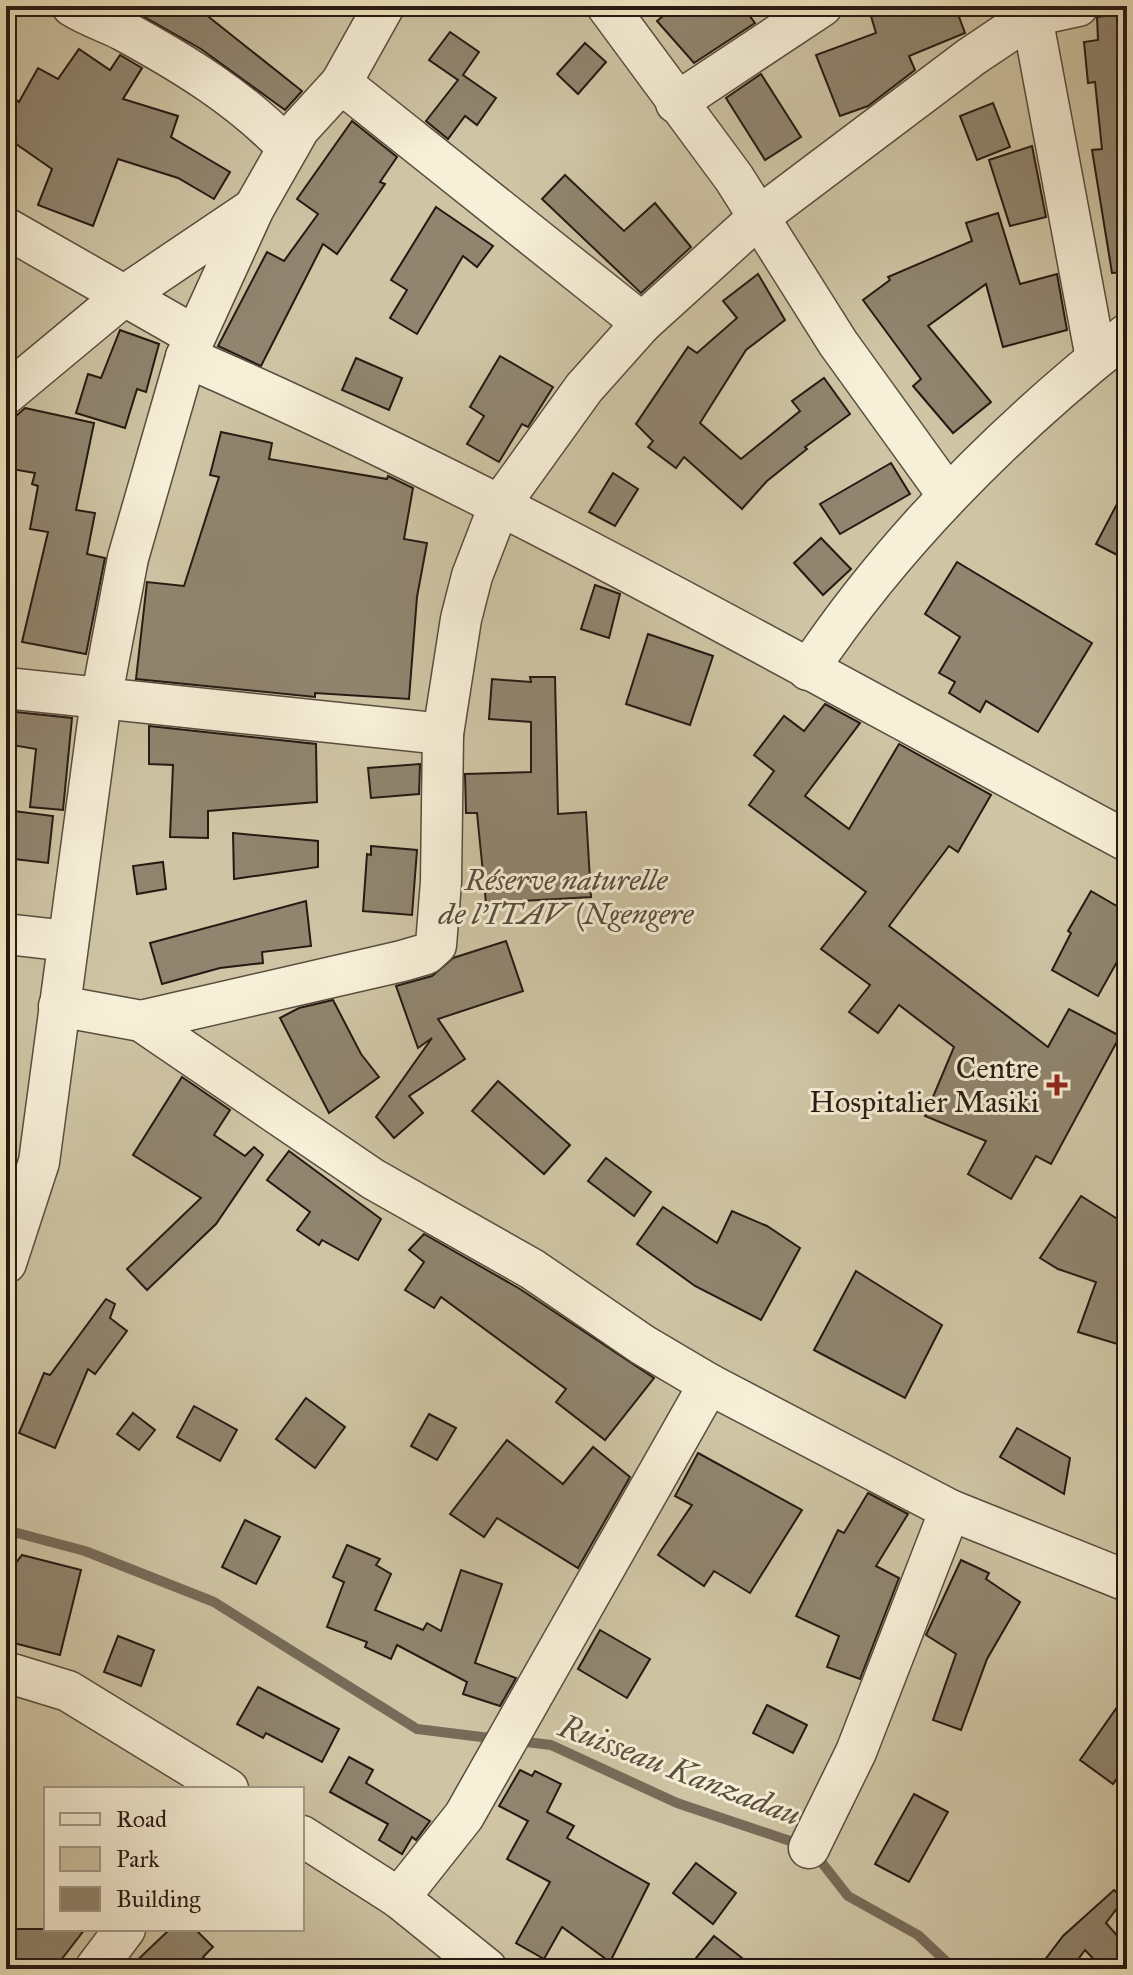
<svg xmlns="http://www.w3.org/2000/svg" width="1133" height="1975" font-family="'IM FELL Great Primer',serif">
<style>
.green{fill:#cfc5a5;stroke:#7a6f5c;stroke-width:2;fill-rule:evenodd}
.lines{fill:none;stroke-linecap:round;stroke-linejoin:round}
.stream{stroke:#776b59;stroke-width:10}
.building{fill:#90856f;stroke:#261913;stroke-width:2}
.minor-casing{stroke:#594d3f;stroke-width:43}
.minor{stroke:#f7f0d8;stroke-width:40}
.poi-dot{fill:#8f2418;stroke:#f7f0d8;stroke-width:3}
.labels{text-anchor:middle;stroke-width:6;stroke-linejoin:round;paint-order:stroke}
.park-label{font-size:30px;font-style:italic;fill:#594d3f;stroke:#f7f0d8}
.poi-label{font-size:30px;fill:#261913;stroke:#f7f0d8;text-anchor:end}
.water-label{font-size:32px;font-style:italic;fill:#5c5041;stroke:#f7f0d8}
</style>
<rect width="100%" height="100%" fill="#f2e8c3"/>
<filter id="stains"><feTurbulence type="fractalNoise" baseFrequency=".0025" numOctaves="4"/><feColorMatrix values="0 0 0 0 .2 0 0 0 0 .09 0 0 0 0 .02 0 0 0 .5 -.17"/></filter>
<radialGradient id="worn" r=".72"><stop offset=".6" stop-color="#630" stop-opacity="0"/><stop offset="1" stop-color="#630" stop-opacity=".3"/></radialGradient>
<path class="green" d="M6,6H1127V1969H6ZM46,1789H302V1929H46Z"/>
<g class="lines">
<g class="stream">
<polyline points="6,1530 85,1551 214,1602 417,1729 498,1739"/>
<polyline points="518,1741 551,1745 677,1803 802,1845"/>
<polyline points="815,1854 848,1896 918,1935 954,1969"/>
</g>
</g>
<g class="building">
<polygon points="125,6 195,6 302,91 285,110 201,49"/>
<polygon points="675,6 742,6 755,23 694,63 657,21"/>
<polygon points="868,6 955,6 965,33 909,56 915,70 868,106 840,116 816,55 876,33"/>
<polygon points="1127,13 1127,272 1112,273 1092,150 1102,149 1095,82 1088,83 1084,42 1098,40 1097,17"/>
<polygon points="450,32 479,52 463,75 496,98 477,125 465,116 448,139 426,121 458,80 429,60"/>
<polygon points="585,43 606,62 578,94 557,74"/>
<polygon points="79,49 110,70 120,55 142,68 123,99 178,116 171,137 230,172 214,199 178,178 118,159 93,226 38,205 52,169 6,137 6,92 19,102 38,68 58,79"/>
<polygon points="761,74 801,137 765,160 726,98"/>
<polygon points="993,103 1010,147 977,160 960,116"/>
<polygon points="352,121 397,157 380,182 385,184 337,254 323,244 261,366 218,346 267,252 284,261 318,214 297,199"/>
<polygon points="1032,146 1046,217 1010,226 989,160"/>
<polygon points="565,175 624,231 655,203 691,247 641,293 542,199"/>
<polygon points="436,207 493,246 477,267 463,256 417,334 390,318 407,290 391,280"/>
<polygon points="998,213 1020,284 1057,274 1067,330 1003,347 986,284 928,326 991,402 953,433 913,386 921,379 863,300 890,280 888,277 972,241 966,223"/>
<polygon points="758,274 785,320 746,350 700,423 741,459 800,411 792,401 824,378 850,414 805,447 807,449 767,481 742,509 684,457 676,468 648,447 653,441 636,424 688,347 697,353 737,318 723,301"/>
<polygon points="120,330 159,344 146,392 137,389 125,428 76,413 88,374 101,378"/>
<polygon points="500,356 553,387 528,427 522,424 499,462 467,444 484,416 470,407"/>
<polygon points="356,358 402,378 389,410 342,390"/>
<polygon points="25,408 94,423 76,510 95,513 87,554 105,558 86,654 22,642 48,532 30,529 38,486 32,484 35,473 6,468 6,416 16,416"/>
<polygon points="221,432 272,443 269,459 387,479 388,476 413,488 404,539 427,543 417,597 409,699 315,693 315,697 136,679 147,582 184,586 219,477 210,475"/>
<polygon points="891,463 910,494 840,534 820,504"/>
<polygon points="613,473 638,489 615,526 589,512"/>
<polygon points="1127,485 1127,560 1096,544"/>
<polygon points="821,538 851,569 823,595 794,563"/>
<polygon points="957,562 1092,643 1038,732 986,701 980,712 949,693 955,682 939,673 960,637 925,614"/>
<polygon points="595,585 620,594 609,638 581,629"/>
<polygon points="648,634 713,656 690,725 626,704"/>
<polygon points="530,677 555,677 558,814 586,812 591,897 486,903 477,813 466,813 465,774 531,772 531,722 489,719 492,679 531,682"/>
<polygon points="825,704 860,723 805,796 849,829 899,744 991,795 958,852 949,846 889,926 1048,1047 1069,1009 1120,1036 1051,1164 1036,1156 1011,1199 968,1174 986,1141 925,1116 954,1047 899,1005 878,1033 849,1012 870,985 821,949 866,892 749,805 774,771 754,755 784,716 804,731"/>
<polygon points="6,711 72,718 63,810 30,807 36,749 6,744"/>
<polygon points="149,726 316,744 317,802 208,811 208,838 170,837 173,765 149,764"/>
<polygon points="420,764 419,794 371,798 368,768"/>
<polygon points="6,810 53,816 48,863 6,858"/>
<polygon points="233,833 318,841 318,867 234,879"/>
<polygon points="371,846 417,850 412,915 363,911 367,854 371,855"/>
<polygon points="163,862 166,889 137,894 133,866"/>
<polygon points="1091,891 1127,912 1127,965 1118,960 1098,996 1052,970 1071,933 1068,931"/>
<polygon points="306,901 311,946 262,952 263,963 220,968 162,984 150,943"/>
<polygon points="506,941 523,991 438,1019 465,1059 409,1096 423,1113 394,1138 376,1117 432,1038 418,1048 396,986 432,976 453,958"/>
<polygon points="333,1000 361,1054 379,1077 329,1113 280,1018 299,1008"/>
<polygon points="182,1077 230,1110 214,1135 245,1156 254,1147 263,1155 216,1224 147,1290 127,1269 201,1198 133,1155"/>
<polygon points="498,1081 570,1145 544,1174 472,1111"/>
<polygon points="289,1151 381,1219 358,1260 322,1240 319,1245 297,1230 310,1212 267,1180"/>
<polygon points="606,1158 651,1192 634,1216 588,1181"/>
<polygon points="1081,1196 1127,1225 1127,1347 1078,1332 1096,1282 1058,1269 1040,1258"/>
<polygon points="663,1207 717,1243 732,1211 767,1226 800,1248 761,1320 695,1286 637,1244"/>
<polygon points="424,1234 520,1289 654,1378 605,1440 556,1402 566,1389 441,1297 434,1308 405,1290 424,1262 409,1250"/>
<polygon points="856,1271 942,1325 905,1398 814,1350"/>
<polygon points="106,1299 115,1304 110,1318 127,1331 95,1374 88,1369 55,1448 19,1433 44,1373 50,1375"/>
<polygon points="306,1398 345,1427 315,1468 276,1439"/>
<polygon points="194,1406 237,1430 220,1461 177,1437"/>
<polygon points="133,1413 155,1430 139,1450 117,1434"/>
<polygon points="429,1414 456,1428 437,1460 411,1446"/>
<polygon points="1017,1428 1070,1458 1064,1494 1000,1457"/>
<polygon points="507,1440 563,1484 593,1447 630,1477 578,1568 497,1518 484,1537 450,1514"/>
<polygon points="698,1453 802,1510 750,1593 714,1571 704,1586 658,1555 692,1505 675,1496"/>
<polygon points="868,1493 908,1514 876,1566 899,1578 860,1679 827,1667 839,1636 796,1616 838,1530 844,1533"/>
<polygon points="245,1520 280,1537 256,1584 222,1567"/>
<polygon points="347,1545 380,1559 376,1565 391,1574 375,1610 423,1630 427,1623 441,1631 461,1570 502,1584 475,1663 516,1678 500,1706 463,1694 467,1682 397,1645 391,1659 365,1647 367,1642 327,1627 344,1582 333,1577"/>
<polygon points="22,1555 81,1570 60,1655 6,1641 6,1576"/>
<polygon points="961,1560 989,1573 986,1579 1020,1602 987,1659 961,1730 933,1720 956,1654 926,1635"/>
<polygon points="600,1630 650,1659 627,1698 578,1669"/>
<polygon points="118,1636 154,1650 141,1686 104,1672"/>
<polygon points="258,1687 339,1729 322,1762 266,1733 263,1738 237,1724"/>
<polygon points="1127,1693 1127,1764 1113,1784 1080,1760"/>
<polygon points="767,1705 807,1725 793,1753 753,1733"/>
<polygon points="349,1757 373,1770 366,1783 430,1821 416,1840 412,1837 402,1854 379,1840 388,1824 330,1792"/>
<polygon points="520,1770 532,1776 535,1771 561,1784 547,1812 574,1826 567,1838 649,1884 610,1962 562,1927 544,1959 516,1943 550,1882 507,1859 528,1821 499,1806"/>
<polygon points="914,1794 948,1812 909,1882 875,1864"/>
<polygon points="696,1863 736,1893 713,1924 673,1893"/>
<polygon points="1114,1890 1124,1899 1106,1923 1127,1947 1127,1956 1112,1969 1103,1969 1085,1950 1071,1969 1038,1969 1063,1936"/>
<polygon points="6,1929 85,1929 54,1969 6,1969"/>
<polygon points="170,1929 195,1929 213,1947 203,1957 215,1969 128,1969"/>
<polygon points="714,1936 756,1969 687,1969"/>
</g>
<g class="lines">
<g class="minor-casing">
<g id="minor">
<path d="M72,6C88,16 106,22 122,30C183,63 240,98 288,148"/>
<polyline points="607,6 734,178 838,343 947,494"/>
<polyline points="1030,6 1096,358"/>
<polyline points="341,83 642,323"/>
<polyline points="676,103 822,6"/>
<polyline points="6,228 195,336"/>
<path d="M186,357C509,497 816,675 1127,841"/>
<polyline points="6,394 125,295 254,208"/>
<path d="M808,670C894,541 1006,430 1127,334"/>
<polyline points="6,688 443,734"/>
<polyline points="6,934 68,941"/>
<polyline points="59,1006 141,1021 373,1179 532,1269 643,1345 709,1384 950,1510 1127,1581"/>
<polyline points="141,1021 402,961 426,954 436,945 441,882 443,734 461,619 472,576 499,506 584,388 642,323 760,216 971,57 1032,16 1078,6"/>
<polyline points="6,1263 39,1162 101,700 128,558 186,357 254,208 299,129 341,83 384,6"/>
<polyline points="6,1672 68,1691 228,1789"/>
<polyline points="302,1836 399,1898 487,1969"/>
<polyline points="809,1848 856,1752 950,1510"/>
<polyline points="399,1898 464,1816 709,1384"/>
<polyline points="95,1969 125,1929"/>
</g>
</g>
<use href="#minor" class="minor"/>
</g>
<path class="poi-dot" d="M1053 1073h8v8h8v8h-8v8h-8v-8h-8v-8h8z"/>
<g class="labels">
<g class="park-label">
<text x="566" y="890">Réserve naturelle<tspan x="566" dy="34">de l'ITAV (Ngengere</tspan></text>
</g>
<g class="poi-label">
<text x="1039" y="1078">Centre<tspan x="1039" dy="34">Hospitalier Masiki</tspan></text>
</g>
<g class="water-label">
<text transform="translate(680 1770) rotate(21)" y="11">Ruisseau Kanzadau</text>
</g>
</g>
<rect width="1133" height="1975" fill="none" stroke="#f2e8c3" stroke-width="32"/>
<rect x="8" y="8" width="1117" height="1959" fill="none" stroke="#261913" stroke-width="4"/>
<rect x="16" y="16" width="1101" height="1943" fill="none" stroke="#261913" stroke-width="2"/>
<rect x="44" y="1787" width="260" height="144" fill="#f7f0d8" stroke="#a39a89" stroke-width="2"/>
<rect x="60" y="1813" width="40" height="12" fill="#f7f0d8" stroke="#a39a89" stroke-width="2"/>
<text x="116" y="1827" font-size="24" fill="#261913">Road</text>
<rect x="60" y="1847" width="40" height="24" fill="#cfc5a5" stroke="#a39a89" stroke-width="2"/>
<text x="116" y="1867" font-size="24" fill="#261913">Park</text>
<rect x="60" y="1887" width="40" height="24" fill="#90856f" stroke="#a39a89" stroke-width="2"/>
<text x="116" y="1907" font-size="24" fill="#261913">Building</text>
<rect width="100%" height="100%" filter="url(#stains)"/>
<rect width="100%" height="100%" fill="url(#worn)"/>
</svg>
